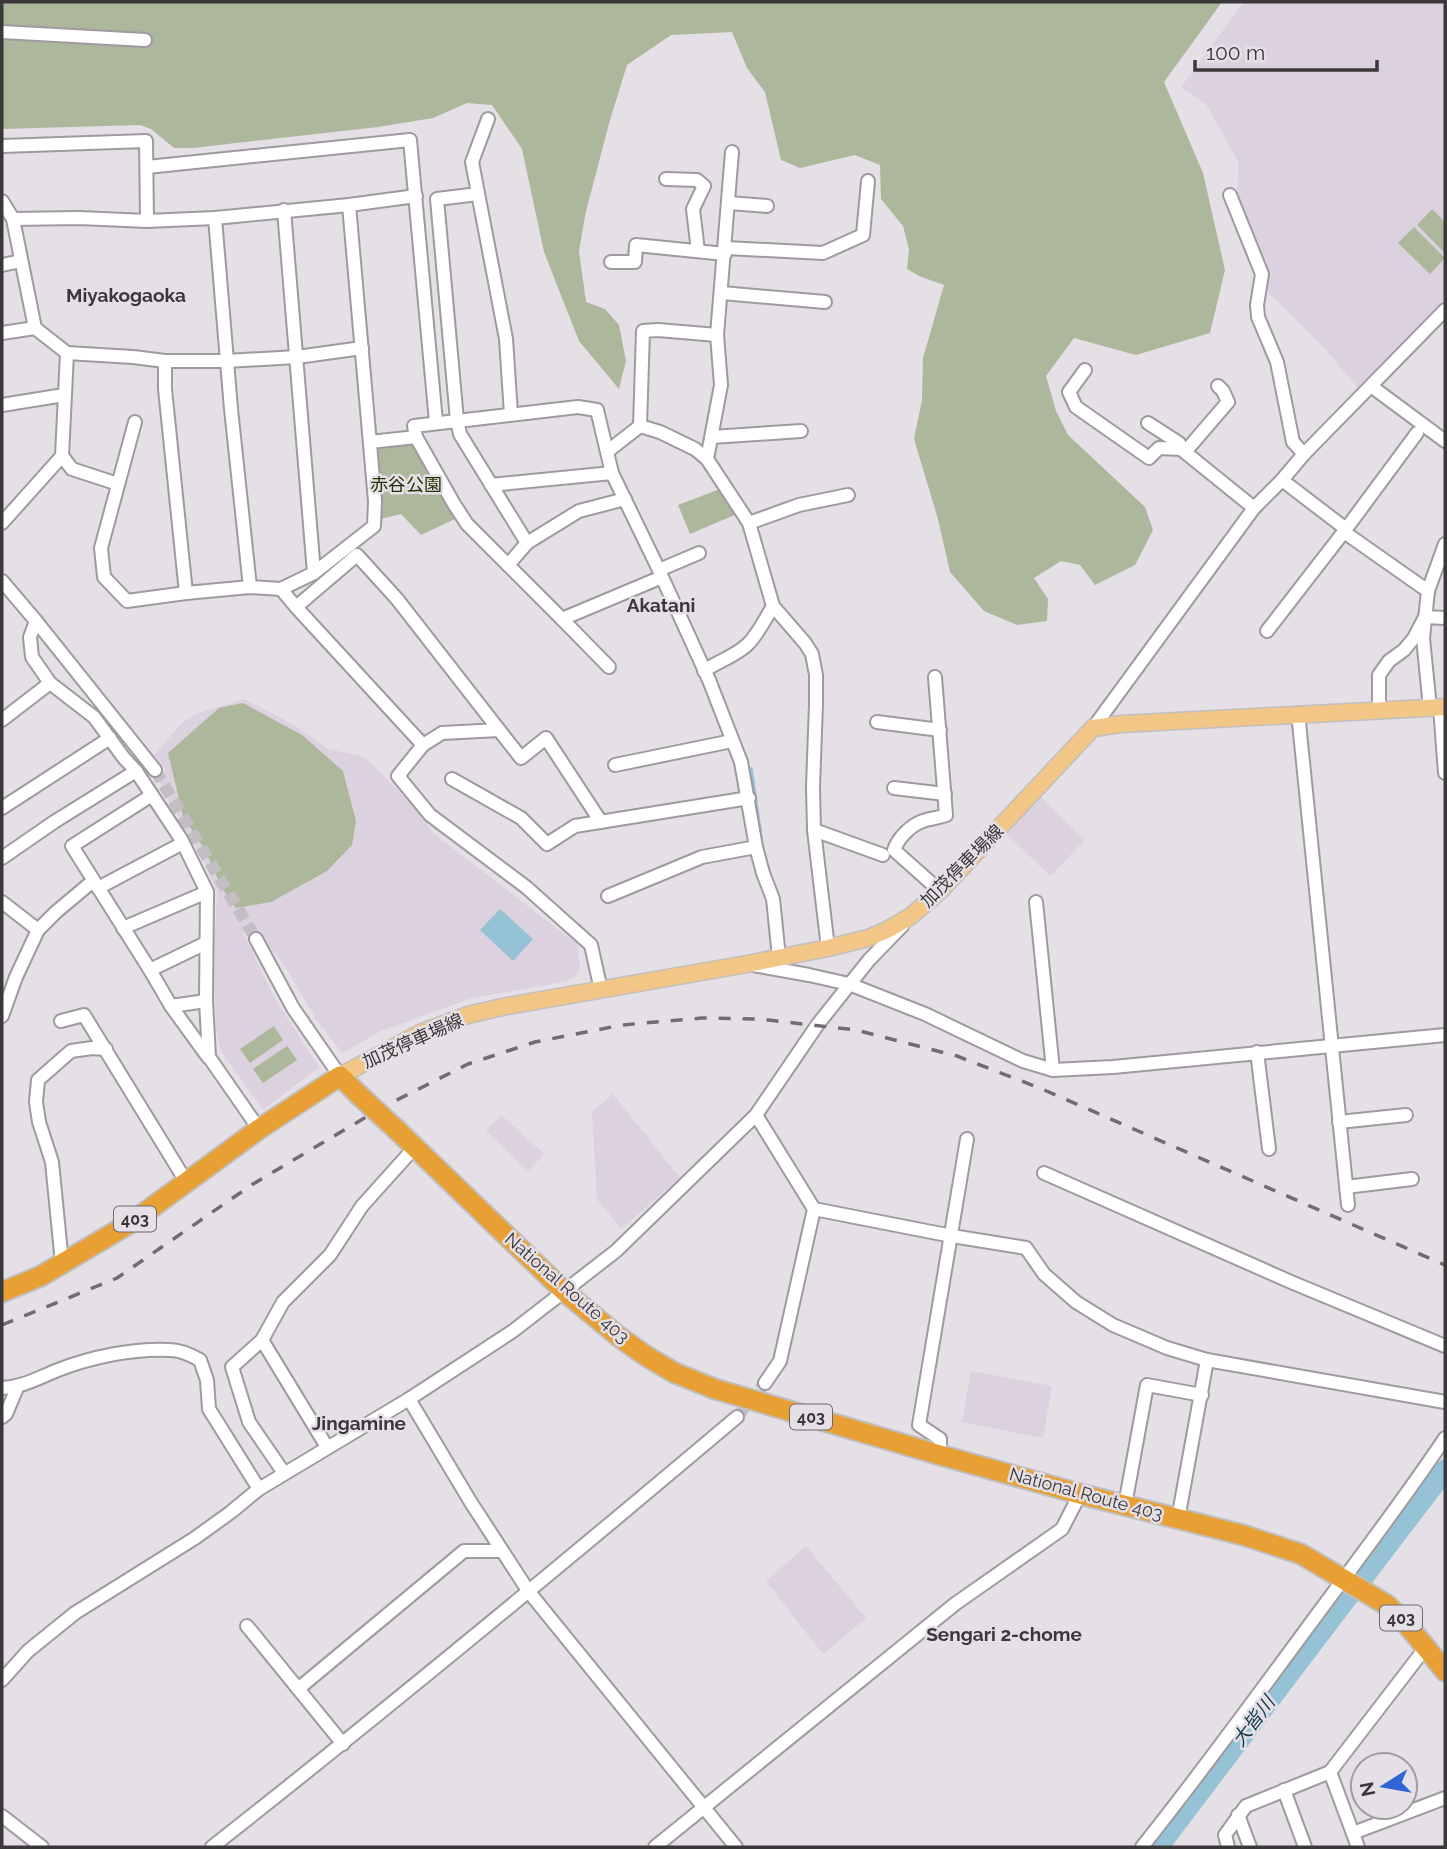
<svg xmlns="http://www.w3.org/2000/svg" width="1447" height="1849" font-family="Raleway,'Noto Sans JP',sans-serif">
<style>
.built{fill:#dcd1de}
.green{fill:#adb79c}
.water{fill:#95c3d5}
.lines{fill:none;stroke-linecap:round;stroke-linejoin:round}
.stream{stroke:#95c3d5;stroke-width:3.5}
.river{stroke:#95c3d5;stroke-width:21}
.minor-tunnel{stroke:#c3bec4;stroke-width:12;stroke-dasharray:12 6;stroke-linecap:butt}
.minor-casing{stroke:#9f99a0;stroke-width:16}
.major-casing{stroke:#c0bfc0;stroke-width:19}
.highway-casing{stroke:#c0bfc0;stroke-width:23}
.minor{stroke:#fff;stroke-width:12}
.major{stroke:#f1c686;stroke-width:16}
.highway{stroke:#e8a035;stroke-width:19}
.rail{stroke:#706c70;stroke-width:3.5;stroke-dasharray:12 12;stroke-linecap:butt}
.highway-bridge-casing{stroke:#c0bfc0;stroke-width:23;stroke-linecap:butt}
.highway-bridge{stroke:#e8a035;stroke-width:19}
.labels{text-anchor:middle;stroke-width:5;stroke-linejoin:round;paint-order:stroke}
.shield{fill:#e5dfe6;stroke:#6e6a6e;stroke-width:2}
.shield-label{font-size:16px;font-weight:bold;fill:#3b383b}
.park-label{font-size:18px;fill:#263204;stroke:#e5dfe6}
.street-label{font-size:18px;fill:#3b383b;stroke:#e5dfe6}
.neighbourhood-label{font-size:19px;font-weight:bold;fill:#3b383b;stroke:#e5dfe6}
.water-label{font-size:19px;font-style:italic;fill:#113b49;stroke:#e5dfe6}
</style>
<rect width="100%" height="100%" fill="#e5dfe6"/>
<g class="built">
<polygon points="1244,2 1445,2 1445,299 1358,388 1326,350 1268,292 1267,263 1237,196 1239,163 1206,104 1181,87"/>
<polygon points="244,699 294,725 328,749 365,757 413,805 433,833 577,944 580,969 576,976 568,981 469,999 381,1031 342,1053 316,1019 286,968 257,930 243,933 275,999 319,1067 263,1110 220,1050 216,1028 215,997 214,959 217,891 201,856 156,778 166,769 154,755 182,723 196,714"/>
<polygon points="1039,795 1085,840 1050,876 1004,831"/>
<polygon points="613,1094 680,1178 621,1229 597,1199 592,1112"/>
<polygon points="501,1115 544,1154 528,1171 486,1131"/>
<polygon points="971,1371 1052,1386 1043,1438 962,1422"/>
<polygon points="806,1546 866,1618 823,1654 766,1581"/>
</g>
<g class="green">
<polygon points="2,2 1222,2 1164,82 1203,173 1225,270 1210,333 1136,355 1074,338 1046,376 1056,411 1068,435 1145,507 1153,530 1135,565 1095,585 1080,565 1061,561 1034,578 1048,599 1047,621 1017,625 984,611 950,572 938,519 914,439 922,400 923,358 944,285 919,276 907,269 909,249 903,226 881,199 880,165 855,155 800,168 781,160 765,92 747,68 732,32 671,35 627,65 610,120 586,211 579,251 586,302 605,309 619,325 626,361 619,389 579,341 544,252 522,149 492,105 467,103 433,118 378,127 193,148 174,148 151,129 140,125 2,129"/>
<polygon points="1432,209 1445,222 1445,253 1417,225"/>
<polygon points="1414,227 1445,258 1430,274 1398,243"/>
<polygon points="413,441 455,519 421,535 401,514 381,519 373,446"/>
<polygon points="720,489 737,514 690,534 678,505"/>
<polygon points="243,703 302,735 343,771 356,821 352,845 327,871 271,902 236,908 222,888 205,850 183,816 168,753 219,708"/>
<polygon points="274,1026 283,1040 250,1063 240,1049"/>
<polygon points="287,1046 297,1060 263,1083 253,1069"/>
</g>
<polygon class="water" points="500,909 533,939 513,961 480,930"/>
<g class="lines">
<polyline class="stream" points="751,769 761,837"/>
<g class="river">
<polyline points="1364,1576 1445,1470"/>
<polyline points="1158,1847 1349,1595"/>
</g>
<g class="minor-tunnel">
<polyline points="155,770 256,939"/>
<polyline points="737,1417 765,1383"/>
</g>
<g class="minor-casing">
<g id="minor">
<polyline points="2,32 145,40"/>
<polyline points="488,119 472,162 506,339 511,414"/>
<polyline points="2,146 146,141 147,221"/>
<polyline points="147,167 410,140 436,422"/>
<polyline points="666,179 697,180 704,186 693,209 698,251"/>
<polyline points="478,194 437,199 457,420 460,434 527,543"/>
<polyline points="1230,195 1262,274 1257,305 1258,317 1277,362 1293,442 1304,454"/>
<polyline points="2,201 13,219 35,328 67,353 133,357 165,361 226,361 297,357 362,348"/>
<polyline points="729,203 767,206"/>
<polyline points="215,218 231,409 250,587"/>
<polyline points="13,219 79,218 147,221 215,218 349,205 416,196"/>
<polyline points="726,248 823,253 863,235 868,181"/>
<polyline points="611,262 635,262 636,245 725,254"/>
<polyline points="2,265 21,261"/>
<polyline points="722,293 825,302"/>
<polyline points="2,333 35,328"/>
<polyline points="165,361 165,389 186,593 250,587 281,589 314,573 284,210"/>
<polyline points="1085,370 1069,392 1076,407 1149,458 1159,448 1181,449 1254,508"/>
<polyline points="1371,386 1445,441"/>
<polyline points="2,405 64,395"/>
<polyline points="135,422 101,548 104,577 127,601 186,593"/>
<polyline points="1148,423 1179,443 1181,449"/>
<polyline points="640,426 643,331 658,330 717,335"/>
<polyline points="712,437 801,431"/>
<polyline points="370,442 416,437"/>
<polyline points="608,451 640,426 660,432 695,449 707,459 749,523 773,606 805,643 812,654 816,675 816,704 813,787 814,830 828,948"/>
<polyline points="1185,452 1228,402 1223,391 1218,386"/>
<polyline points="62,456 72,469 118,484"/>
<polyline points="707,459 721,385 717,335 732,152"/>
<polyline points="1282,480 1346,529"/>
<polyline points="491,485 612,473"/>
<polyline points="2,523 62,456 67,353"/>
<polyline points="749,523 799,505 848,495"/>
<polyline points="1344,532 1428,591"/>
<polyline points="508,565 527,543 579,511 625,499"/>
<polyline points="659,570 699,553"/>
<polyline points="314,573 374,526 375,501 349,205"/>
<polyline points="662,577 562,619 467,524 454,504 416,437 414,426 578,407 597,410 612,473 659,570 662,577 709,680 741,762 756,847 763,873 773,899 779,957"/>
<polyline points="2,581 36,621 155,770"/>
<polyline points="281,589 296,607 423,745 442,733 499,730 397,599 357,555 296,607"/>
<polyline points="562,619 609,667"/>
<polyline points="36,621 30,637 32,657 50,683 94,717 124,758 136,771 181,839 207,892 206,1001 209,1057 259,1129"/>
<polyline points="1267,631 1346,529 1417,433"/>
<path d="M704,671C718,661 736,656 748,644C758,634 766,618 773,606"/>
<path d="M935,677L946,815C939,818 931,818 923,821C911,825 898,838 894,850L940,891"/>
<polyline points="1440,707 1445,773"/>
<polyline points="1430,708 1423,638 1428,591 1445,544"/>
<polyline points="1379,711 1379,675 1389,661 1404,650 1414,638 1425,617 1445,618"/>
<polyline points="1298,713 1348,1205"/>
<polyline points="2,720 50,683"/>
<polyline points="877,722 940,730"/>
<polyline points="1093,728 1254,508 1282,480 1304,454 1445,310"/>
<polyline points="499,730 521,758 546,738 601,822"/>
<polyline points="423,745 398,776 430,815 526,887 591,945 601,990"/>
<polyline points="615,765 732,741"/>
<polyline points="452,779 521,818 547,844 575,826 749,798"/>
<polyline points="894,788 945,794"/>
<polyline points="152,795 72,846 150,970 171,1006 208,1057"/>
<polyline points="2,808 110,738"/>
<polyline points="814,830 883,855"/>
<polyline points="2,858 54,822 136,771"/>
<polyline points="98,888 183,843"/>
<polyline points="608,896 702,857 756,847"/>
<polyline points="2,902 38,930"/>
<polyline points="1036,902 1053,1070"/>
<polyline points="123,928 207,892"/>
<polyline points="256,939 293,1008 340,1076"/>
<polyline points="753,965 809,975 849,984 925,1014 1023,1061 1053,1070 1113,1067 1445,1035"/>
<polyline points="150,970 206,943"/>
<polyline points="171,1006 206,1001"/>
<polyline points="2,1016 16,977 38,930 56,912 93,881"/>
<polyline points="61,1021 84,1015 187,1183"/>
<polyline points="1257,1052 1269,1149"/>
<polyline points="756,1115 814,1209 780,1361 765,1383"/>
<polyline points="1339,1122 1406,1115"/>
<polyline points="1044,1173 1291,1282 1445,1346"/>
<polyline points="1346,1187 1412,1179"/>
<polyline points="814,1209 952,1236 1026,1248 1044,1274 1076,1302 1113,1325 1167,1348 1207,1360 1445,1402"/>
<polyline points="62,1263 52,1162 39,1122 36,1102 38,1080 71,1051 92,1048 106,1049"/>
<polyline points="262,1340 232,1367 249,1422 284,1473"/>
<path d="M2,1388C23,1387 38,1378 58,1370C91,1357 134,1348 170,1350C181,1350 191,1355 200,1360L207,1380L209,1409L259,1489"/>
<polyline points="409,1399 470,1501 529,1592 736,1847"/>
<polyline points="2,1417 6,1414 17,1388"/>
<polyline points="327,1447 262,1340 283,1302 330,1255 362,1206 415,1147"/>
<polyline points="940,1455 940,1439 919,1425 967,1139"/>
<polyline points="1125,1505 1147,1385 1202,1395"/>
<polyline points="1178,1519 1207,1360"/>
<polyline points="247,1626 343,1744"/>
<polyline points="2,1680 28,1651 75,1613 195,1538 231,1512 259,1489 409,1399 513,1331 616,1251 756,1115 818,1024 869,960 902,926"/>
<polyline points="298,1689 464,1551 502,1551"/>
<polyline points="1330,1772 1358,1847"/>
<polyline points="1284,1790 1305,1847"/>
<polyline points="1238,1815 1250,1847"/>
<polyline points="2,1816 42,1847"/>
<polyline points="1353,1833 1445,1798"/>
<path d="M212,1847C390,1707 564,1563 737,1417"/>
<polyline points="655,1847 955,1604 1062,1529 1080,1494"/>
<path d="M1142,1847C1198,1777 1251,1704 1305,1631C1352,1567 1401,1504 1445,1438"/>
<polyline points="1228,1847 1225,1835 1246,1806 1330,1772 1426,1647"/>
</g>
</g>
<g class="major-casing">
<polyline id="major" points="340,1076 420,1033 468,1015 502,1007 747,964 828,948 868,938 887,930 911,916 940,891 1093,728 1121,724 1445,707"/>
</g>
<g class="highway-casing">
<g id="highway">
<polyline points="399,1132 565,1292 618,1336 646,1356 675,1373 715,1389 940,1455 1080,1494 1243,1535 1301,1554 1387,1605 1404,1621 1445,1671"/>
<polyline points="2,1292 41,1276 132,1222 259,1129 340,1076 359,1095"/>
</g>
</g>
<use href="#minor" class="minor"/>
<use href="#major" class="major"/>
<use href="#highway" class="highway"/>
<polyline class="rail" points="2,1325 117,1278 253,1184 383,1107 468,1064 535,1042 622,1025 702,1018 759,1019 856,1030 957,1056 1042,1089 1445,1265"/>
<g class="highway-bridge-casing">
<polyline id="highway-bridge" points="359,1095 399,1132"/>
</g>
<use href="#highway-bridge" class="highway-bridge"/>
</g>
<g class="labels">
<g class="shield">
<rect x="114" y="1206.5" width="42" height="25" rx="5"/>
<rect x="790" y="1404.5" width="42" height="25" rx="5"/>
<rect x="1380" y="1605.5" width="42" height="25" rx="5"/>
</g>
<g class="shield-label">
<text x="135" y="1225">403</text>
<text x="811" y="1423">403</text>
<text x="1401" y="1624">403</text>
</g>
<g class="park-label">
<text x="406" y="491">赤谷公園</text>
</g>
<g class="street-label">
<text transform="translate(962 866) rotate(-45)" y="6">加茂停車場線</text>
<text transform="translate(413 1041) rotate(-24)" y="6">加茂停車場線</text>
<text transform="translate(567 1288) rotate(41)" y="6">National Route 403</text>
<text transform="translate(1086 1494) rotate(15)" y="6">National Route 403</text>
</g>
<g class="neighbourhood-label">
<text x="126" y="302">Miyakogaoka</text>
<text x="661" y="612">Akatani</text>
<text x="359" y="1430">Jingamine</text>
<text x="1004" y="1641">Sengari 2-chome</text>
</g>
<g class="water-label">
<text transform="translate(1253 1721) rotate(-53)" y="7">大皆川</text>
</g>
</g>
<rect width="1447" height="1849" fill="none" stroke="#3b383b" stroke-width="7"/>
<g transform="translate(1384 1786) rotate(259)"><circle r="33" fill="#e5dfe6" stroke="#a19ca2" stroke-width="2"/>
<path d="M0-5L12 26L0 18L-12 26Z" fill="#2f65d4"/>
<text y="-10" font-size="19" font-weight="bold" text-anchor="middle" fill="#3b383b">N</text>
</g>
<path d="M1195 60v10h182v-10" fill="none" stroke="#3b383b" stroke-width="3.5"/>
<text x="1206" y="60" font-size="21" fill="#3b383b" stroke="#e5dfe6" stroke-width="5" paint-order="stroke">100 m</text>
</svg>
